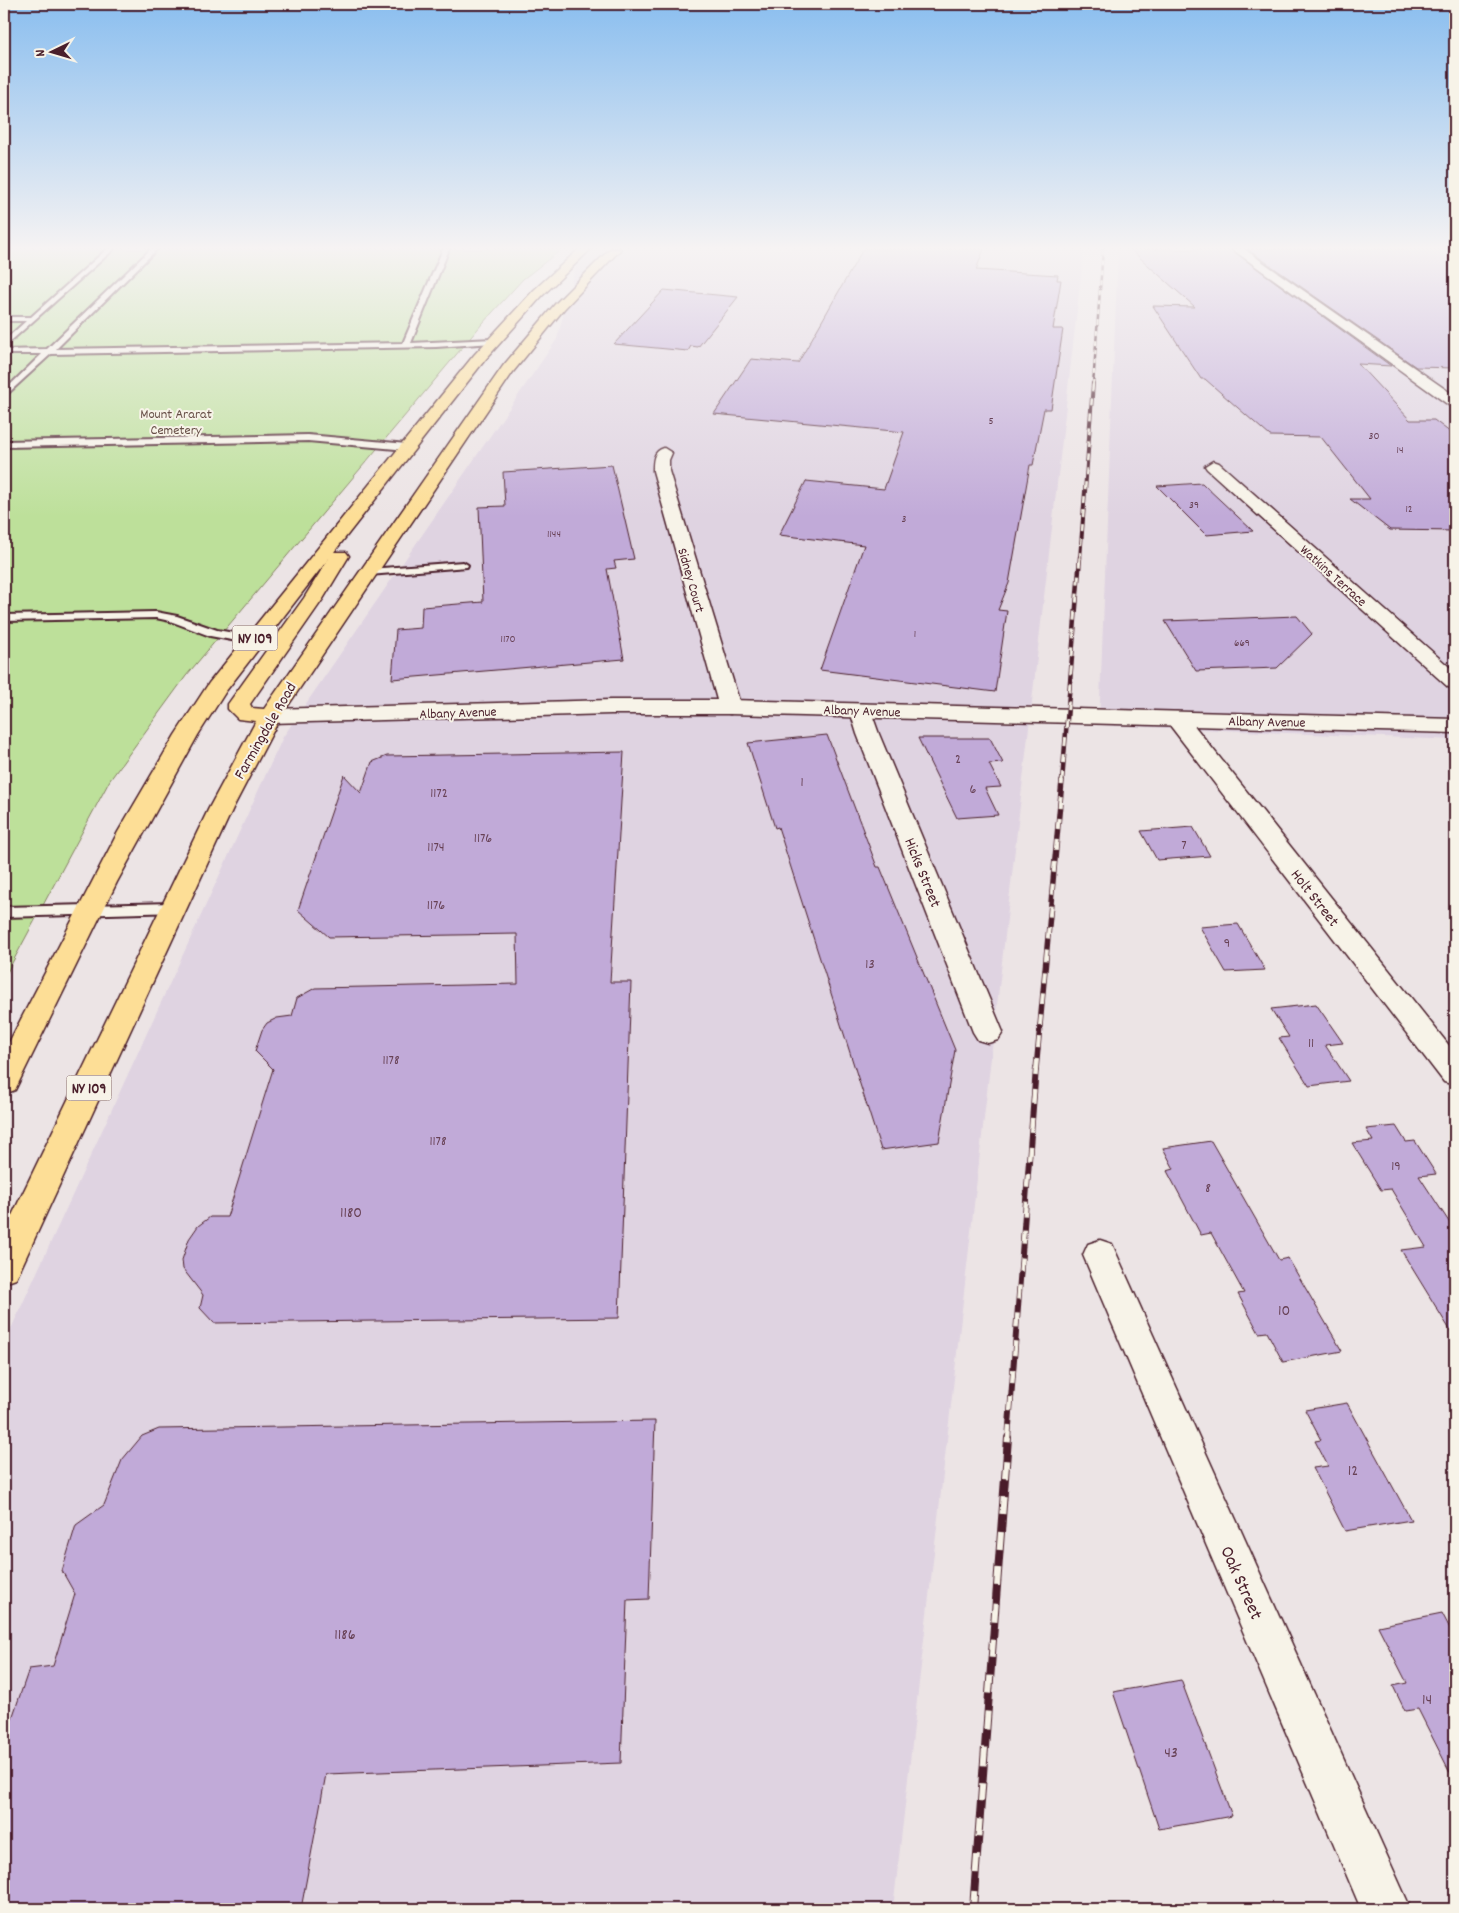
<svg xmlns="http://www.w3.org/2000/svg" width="1459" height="1913" font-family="Dekko,sans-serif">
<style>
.built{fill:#dfd3e1}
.green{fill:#bde09a;stroke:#848062}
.building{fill:#c1aad8;stroke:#4a1f2b}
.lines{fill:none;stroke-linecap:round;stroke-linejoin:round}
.service-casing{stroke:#4a1f2b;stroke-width:4}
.minor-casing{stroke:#4a1f2b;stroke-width:3}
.tertiary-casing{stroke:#4a1f2b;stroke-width:3}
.primary-casing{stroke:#4a1f2b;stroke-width:3}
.service{fill:#f7f3e8;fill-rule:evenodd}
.minor{fill:#f7f3e8;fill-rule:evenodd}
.tertiary{fill:#f7f3e8;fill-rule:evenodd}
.primary{fill:#fdde96;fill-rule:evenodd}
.rail-far5-casing{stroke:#4a1f2b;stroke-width:2.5}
.rail-far4-casing{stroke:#4a1f2b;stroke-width:4}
.rail-far3-casing{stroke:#4a1f2b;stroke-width:4.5}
.rail-far2-casing{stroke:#4a1f2b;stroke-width:5.5}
.rail-far1-casing{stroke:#4a1f2b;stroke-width:6}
.rail-casing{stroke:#4a1f2b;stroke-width:8}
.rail-far5{stroke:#f7f3e8;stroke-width:2;stroke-dasharray:5;stroke-linecap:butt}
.rail-far4{stroke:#f7f3e8;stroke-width:2.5;stroke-dasharray:7;stroke-linecap:butt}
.rail-far3{stroke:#f7f3e8;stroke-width:3;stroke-dasharray:9;stroke-linecap:butt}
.rail-far2{stroke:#f7f3e8;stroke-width:4;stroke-dasharray:11;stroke-linecap:butt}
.rail-far1{stroke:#f7f3e8;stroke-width:4.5;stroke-dasharray:14;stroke-linecap:butt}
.rail{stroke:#f7f3e8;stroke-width:6;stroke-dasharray:18;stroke-linecap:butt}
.labels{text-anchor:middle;stroke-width:4;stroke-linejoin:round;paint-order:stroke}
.far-number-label{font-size:11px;fill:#684256}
.far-park-label{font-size:14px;fill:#674f47;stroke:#f7f3e8}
.far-street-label{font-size:14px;fill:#4a1f2b;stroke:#f7f3e8}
.number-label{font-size:14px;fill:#684256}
.shield{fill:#f7f3e8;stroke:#7e5f64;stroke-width:1}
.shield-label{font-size:15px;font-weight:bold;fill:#4a1f2b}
.street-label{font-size:16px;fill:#4a1f2b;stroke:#f7f3e8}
.near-number-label{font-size:16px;fill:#684256}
.near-street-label{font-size:19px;fill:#4a1f2b;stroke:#f7f3e8}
</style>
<rect width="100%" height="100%" fill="#ece4e5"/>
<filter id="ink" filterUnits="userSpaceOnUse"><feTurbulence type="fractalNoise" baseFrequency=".02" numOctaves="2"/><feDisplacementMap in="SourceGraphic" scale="10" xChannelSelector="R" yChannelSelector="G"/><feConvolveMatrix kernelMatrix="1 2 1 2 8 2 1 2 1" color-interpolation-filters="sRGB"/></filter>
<g filter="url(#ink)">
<g class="built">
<polygon points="580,249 1084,249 893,1909 4,1909 4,1344 283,737 557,339"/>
<polygon points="1118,249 1455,249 1455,740 1099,725"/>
</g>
<polygon class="green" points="4,249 562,249 523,279 482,324 186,676 110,780 4,978"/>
<g class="building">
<polygon points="863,249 984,249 976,270 1058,275 1057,280 1061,280 1053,329 1063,329 1051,409 1044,409 1033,465 1030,465 1009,583 998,610 1007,611 995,692 820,670 864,545 779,535 806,481 884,489 904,432 714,414 751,359 798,363"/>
<polygon points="1130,249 1230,249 1391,366 1358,364 1410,420 1434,420 1455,436 1455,531 1390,530 1350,499 1370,499 1321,437 1270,436 1205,379 1201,379 1153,306 1195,307"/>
<polygon points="1247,249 1455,249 1455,368 1416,367"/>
<polygon points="664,290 738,297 698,347 691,346 688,351 614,344"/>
<polygon points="612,465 634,559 614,561 616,568 607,569 624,659 392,679 396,630 421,628 422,607 483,602 479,507 505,506 503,472"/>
<polygon points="1202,483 1204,485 1253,531 1206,535 1157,486"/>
<polygon points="1297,616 1312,634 1277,668 1196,671 1165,621"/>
<polygon points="827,735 877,867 880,867 955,1050 939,1142 881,1150 778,827 775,828 748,743"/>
<polygon points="918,738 990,738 1003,763 989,764 1001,787 985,788 998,815 957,818"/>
<polygon points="624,752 610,982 631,982 619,1318 214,1323 200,1308 203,1295 183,1269 182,1260 189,1239 198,1226 210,1217 227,1217 273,1069 255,1051 262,1030 267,1023 277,1018 292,1016 297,998 315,988 518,984 517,934 329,937 298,910 344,775 361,793 372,762 387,756"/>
<polygon points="1193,827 1210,856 1157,860 1141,831"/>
<polygon points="1238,924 1265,970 1226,972 1200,927"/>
<polygon points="1316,1004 1343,1043 1325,1045 1349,1081 1309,1086 1279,1038 1289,1037 1271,1009"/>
<polygon points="1396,1126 1406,1142 1415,1141 1436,1174 1419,1176 1455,1231 1455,1338 1401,1250 1426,1247 1391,1189 1381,1190 1352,1143 1373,1141 1366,1129"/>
<polygon points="1211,1141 1279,1260 1288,1258 1342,1351 1283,1362 1267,1332 1259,1333 1238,1294 1244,1293 1211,1233 1201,1235 1167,1171 1174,1169 1163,1148"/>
<polygon points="1347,1403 1411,1520 1345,1531 1313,1468 1328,1466 1315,1441 1321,1440 1305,1410"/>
<polygon points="655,1421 649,1599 627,1600 621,1763 326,1774 301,1909 4,1909 4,1736 7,1733 29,1669 53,1666 75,1594 62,1571 76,1525 104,1505 122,1460 142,1436 159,1429"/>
<polygon points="1442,1613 1455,1638 1455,1782 1418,1709 1405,1711 1393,1686 1407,1683 1378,1626"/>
<polygon points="1181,1680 1232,1816 1159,1829 1113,1692"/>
</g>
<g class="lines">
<g class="service-casing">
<g id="service">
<polygon points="107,249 114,249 4,347 4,341 26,321 4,321 4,317 31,317"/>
<polygon points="151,249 157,249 56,349 403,343 443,249 449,249 411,343 493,339 497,341 493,343 436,347 51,354 4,397 4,391 42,354 4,354 4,350 47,349"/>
<polygon points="308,435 407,444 412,447 407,450 308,441 4,447 4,441"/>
<polygon points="463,562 468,565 467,567 369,575 364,572 369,569"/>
<polygon points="156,612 177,616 217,630 257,637 259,640 253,644 210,636 170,621 156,618 4,621 4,615"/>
<polygon points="173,903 179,904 181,908 179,912 4,917 4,907"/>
</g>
</g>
<g class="minor-casing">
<g id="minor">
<polygon points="1232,249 1244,249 1455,396 1455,407 1450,406"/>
<path d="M664,448L672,453L669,460V471L741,707L738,712L730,714L722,712L719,707L653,471C653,461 653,451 664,448Z"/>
<polygon points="1213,461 1219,463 1455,672 1455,689 1448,687 1207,469 1205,466"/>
<polygon points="861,704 869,706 879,734 1003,1032 998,1040 988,1043 978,1040 973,1032 857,734 850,711 853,706"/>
<polygon points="1177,712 1185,714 1455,1053 1455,1085 1444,1082 1169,724 1166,719 1169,714"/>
<polygon points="1100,1240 1112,1244 1117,1255 1411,1909 1361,1909 1083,1255 1088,1244"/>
</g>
</g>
<g class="tertiary-casing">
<polygon id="tertiary" points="611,700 730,700 1455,719 1455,733 730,714 611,714 270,723 262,721 259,716 262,711 270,709"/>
</g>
<g class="primary-casing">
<polygon id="primary" points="579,249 591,249 542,296 484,361 334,552 346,552 349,556 323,599 250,704 252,708 264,709 503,366 556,303 610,249 621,249 564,309 513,372 281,716 233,808 16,1279 4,1283 4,1232 209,808 256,721 238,719 228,709 228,704 304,598 329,558 226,691 198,735 117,882 15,1090 4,1094 4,1052 118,832 175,735 209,683 474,355 534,290"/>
</g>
<use href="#service" class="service"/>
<use href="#minor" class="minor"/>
<use href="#tertiary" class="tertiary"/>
<use href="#primary" class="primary"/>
<g class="rail-far5-casing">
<polyline id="rail-far5" points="1093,385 1103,249"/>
</g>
<g class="rail-far4-casing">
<polyline id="rail-far4" points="1080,559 1093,383"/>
</g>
<g class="rail-far3-casing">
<polyline id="rail-far3" points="1062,782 1080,557"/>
</g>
<g class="rail-far2-casing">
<polyline id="rail-far2" points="1036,1070 1062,781"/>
</g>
<g class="rail-far1-casing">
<polyline id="rail-far1" points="1008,1439 1036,1068"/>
</g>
<g class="rail-casing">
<polyline id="rail" points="973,1909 1008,1438"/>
</g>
<use href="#rail-far5" class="rail-far5"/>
<use href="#rail-far4" class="rail-far4"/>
<use href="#rail-far3" class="rail-far3"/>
<use href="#rail-far2" class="rail-far2"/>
<use href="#rail-far1" class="rail-far1"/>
<use href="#rail" class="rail"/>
</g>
</g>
<linearGradient id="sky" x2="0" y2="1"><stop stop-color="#8abeef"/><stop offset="0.48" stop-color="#f6f3f3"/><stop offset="1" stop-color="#f6f3f3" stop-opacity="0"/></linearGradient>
<rect width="1459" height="517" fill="url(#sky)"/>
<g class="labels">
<g class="far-number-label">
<text x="991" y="424">5</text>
<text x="1374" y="439">30</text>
<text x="1400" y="453">14</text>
<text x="1194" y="508">39</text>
<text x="1409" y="512">12</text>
<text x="904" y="522">3</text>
<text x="554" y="537">1144</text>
<text x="915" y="637">1</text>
<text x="508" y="642">1170</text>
<text x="1242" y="646">669</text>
</g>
<g class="far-park-label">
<text x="176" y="418">Mount Ararat<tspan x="176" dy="16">Cemetery</tspan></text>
</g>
<g class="far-street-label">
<text transform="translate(1334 575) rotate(42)" y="5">Watkins Terrace</text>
<text transform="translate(692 580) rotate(74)" y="5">Sidney Court</text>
<text transform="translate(862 710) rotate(2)" y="5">Albany Avenue</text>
<text transform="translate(458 712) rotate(-2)" y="5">Albany Avenue</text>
<text transform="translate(1267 721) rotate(1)" y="5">Albany Avenue</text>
</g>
<g class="number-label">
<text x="958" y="763">2</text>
<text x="802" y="786">1</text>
<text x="973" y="793">6</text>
<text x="439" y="797">1172</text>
<text x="483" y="842">1176</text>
<text x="1184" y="849">7</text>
<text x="436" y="851">1174</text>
<text x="436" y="909">1176</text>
<text x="1227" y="947">9</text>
<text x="870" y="968">13</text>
<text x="1311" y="1047">11</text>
<text x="391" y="1064">1178</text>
<text x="438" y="1145">1178</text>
<text x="1396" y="1170">19</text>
<text x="1208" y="1192">8</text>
</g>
<g class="shield">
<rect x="232.5" y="625.5" width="45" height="25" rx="4"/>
<rect x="66.5" y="1075.5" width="45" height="25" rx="4"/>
</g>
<g class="shield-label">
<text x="255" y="643">NY 109</text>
<text x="89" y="1093">NY 109</text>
</g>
<g class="street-label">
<text transform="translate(264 730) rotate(-60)" y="6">Farmingdale Road</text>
<text transform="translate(924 872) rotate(68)" y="6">Hicks Street</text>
<text transform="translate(1316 897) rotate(52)" y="6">Holt Street</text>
</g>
<g class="near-number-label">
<text x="351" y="1217">1180</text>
<text x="1284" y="1315">10</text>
<text x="1353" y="1475">12</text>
<text x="345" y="1639">1186</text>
<text x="1427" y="1704">14</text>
<text x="1171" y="1757">43</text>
</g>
<g class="near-street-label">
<text transform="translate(1243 1582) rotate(66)" y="7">Oak Street</text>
</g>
</g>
<rect width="1459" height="1913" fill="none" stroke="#f7f3e8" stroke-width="20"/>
<rect x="10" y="10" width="1439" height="1893" fill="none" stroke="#4a1f2b" stroke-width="2" filter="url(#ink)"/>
<g transform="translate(52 52) rotate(265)" stroke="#f7f3e8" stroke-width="4" paint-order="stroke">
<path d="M0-4L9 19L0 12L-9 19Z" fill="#4a1f2b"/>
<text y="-8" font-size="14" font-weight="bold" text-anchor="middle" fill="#4a1f2b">N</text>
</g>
</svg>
